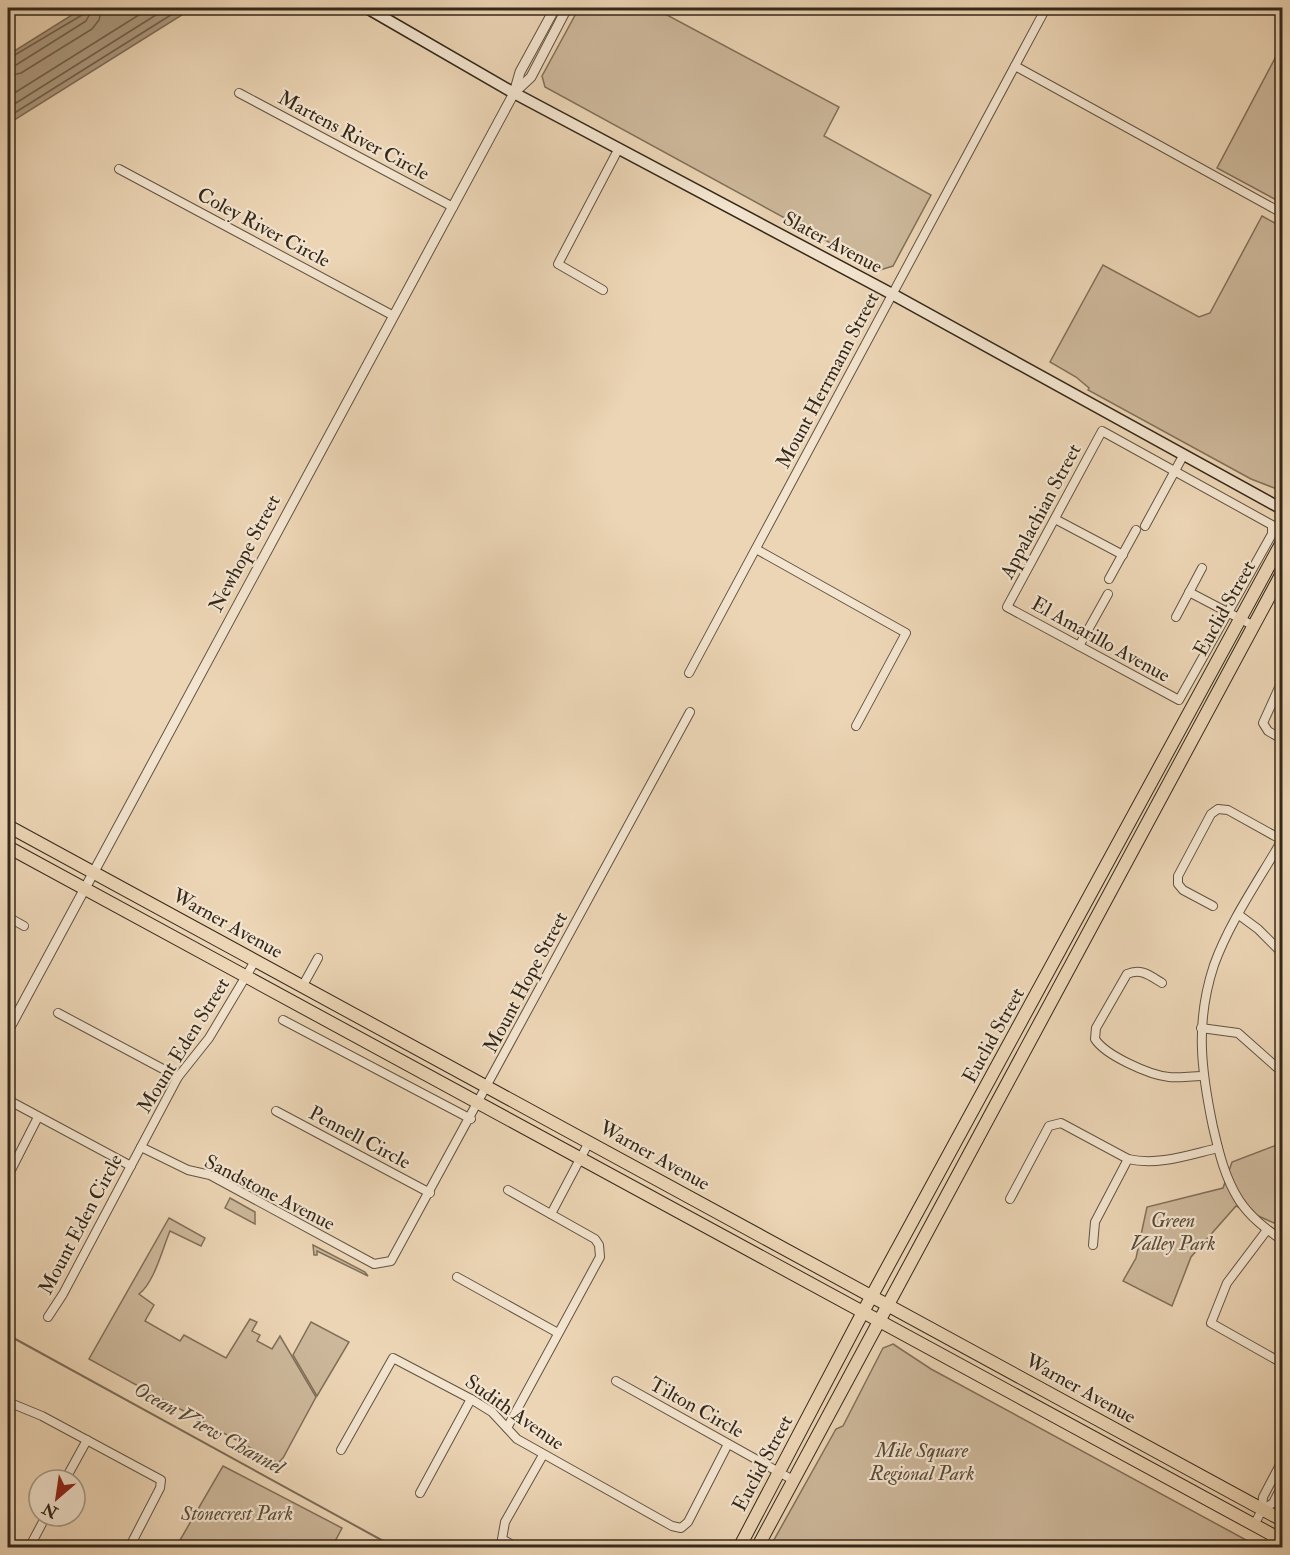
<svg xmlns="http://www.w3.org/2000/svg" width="1290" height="1555" font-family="'IM FELL Double Pica',serif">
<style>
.green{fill:#cdb89b;stroke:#80705a;stroke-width:1.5}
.water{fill:#ad9a80;stroke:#7c6c57;stroke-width:1.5}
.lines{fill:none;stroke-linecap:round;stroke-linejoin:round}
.shore{stroke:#70614d;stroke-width:1.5}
.stream{stroke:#7c6c57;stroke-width:2}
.minor-casing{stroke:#615341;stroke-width:10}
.tertiary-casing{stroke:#615341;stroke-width:11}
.secondary-casing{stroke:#33281a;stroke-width:13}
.primary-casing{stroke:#33281a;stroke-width:14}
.minor{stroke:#f3e4cf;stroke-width:8}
.tertiary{stroke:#f3e4cf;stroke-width:9}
.secondary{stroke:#f3e4cf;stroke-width:10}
.primary{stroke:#ecd5b5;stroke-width:12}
.labels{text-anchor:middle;stroke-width:4.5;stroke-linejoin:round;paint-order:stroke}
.street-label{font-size:20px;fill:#33281a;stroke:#f3e4cf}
.park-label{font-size:20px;font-style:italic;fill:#5a4c3a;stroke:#f3e4cf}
.water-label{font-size:21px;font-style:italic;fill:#584a39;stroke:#f3e4cf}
</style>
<rect width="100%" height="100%" fill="#ecd5b5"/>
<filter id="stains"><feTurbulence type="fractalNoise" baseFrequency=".00333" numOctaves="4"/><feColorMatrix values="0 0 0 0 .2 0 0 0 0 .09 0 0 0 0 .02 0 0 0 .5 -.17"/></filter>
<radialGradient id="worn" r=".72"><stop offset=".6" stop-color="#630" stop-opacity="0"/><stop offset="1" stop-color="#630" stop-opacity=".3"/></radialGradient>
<g class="green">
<polygon points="579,8 654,8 839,107 824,136 931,195 893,266 880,270 545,87 542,76"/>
<polygon points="1282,45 1282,203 1217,168"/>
<polygon points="1262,216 1282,227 1282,491 1251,479 1088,390 1089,388 1076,377 1050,362 1103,265 1199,317 1210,313"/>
<polygon points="1282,1143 1282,1212 1274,1223 1236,1206 1191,1257 1172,1306 1123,1281 1136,1258 1147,1207 1223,1188 1232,1162"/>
<polygon points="230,1198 255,1212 255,1224 225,1208"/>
<path d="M169,1218L205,1238L201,1246L170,1231C162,1250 154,1283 139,1294L154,1305L145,1321L180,1341L184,1335L226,1358L250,1319L257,1322L252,1331L260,1335L257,1341L272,1349L280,1336L316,1397L283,1458L278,1463L89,1359Z"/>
<polygon points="313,1245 365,1272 368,1276 317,1251 317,1255 314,1255"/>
<polygon points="311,1322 349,1342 317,1396 293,1355"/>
<polygon points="893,1344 931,1369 1259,1547 770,1547 836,1429 843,1426 883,1348"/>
<polygon points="223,1466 342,1528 332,1547 176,1547"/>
</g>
<polygon class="water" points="83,8 193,8 8,124 8,55"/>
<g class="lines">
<g class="shore">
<polyline points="8,59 82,15 85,8"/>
<polyline points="8,67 16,65 86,21 93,8"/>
<polyline points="8,76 21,73 92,29 99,20 102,8"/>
<polyline points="8,97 150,8"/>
<polyline points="8,108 167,8"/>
<polyline points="8,117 182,8"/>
</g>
<polyline class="stream" points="8,1335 396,1548"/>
<g class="minor-casing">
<g id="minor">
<polyline points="1015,66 1282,213"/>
<polyline points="239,93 453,207"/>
<polyline points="119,169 392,315"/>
<polyline points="603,290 558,264 619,148"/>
<polygon points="1102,431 1272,525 1272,534 1179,700 1007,607"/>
<polyline points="1055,519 1123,555"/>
<polyline points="1145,526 1183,456"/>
<polyline points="756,549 906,633 856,726"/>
<polyline points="1109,579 1136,530"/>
<polyline points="1189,592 1254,626"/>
<polyline points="1176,617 1202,568"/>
<polyline points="1079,646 1108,594"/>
<polyline points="689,673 1046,8"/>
<polyline points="1282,681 1263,723 1268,731 1282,739"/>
<path d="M1282,840C1259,880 1230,921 1214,965C1195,1022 1201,1070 1213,1127C1219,1153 1225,1178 1239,1200C1250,1217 1266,1229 1282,1240"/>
<polyline points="1213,906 1183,890 1178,884 1178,876 1211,814 1218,809 1228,810 1282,840"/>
<polyline points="1239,915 1258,929 1282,953"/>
<polyline points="8,917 24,926"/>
<path d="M1162,983C1149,975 1141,968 1127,974L1096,1028L1095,1039C1105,1055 1149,1075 1169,1077C1179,1078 1191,1076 1202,1076"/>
<polyline points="302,987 318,958"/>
<polyline points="58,1013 178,1077"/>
<polyline points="283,1020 471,1119"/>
<polyline points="1201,1028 1238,1033 1282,1072"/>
<polyline points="8,1100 131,1166"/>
<polyline points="276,1111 430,1193"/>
<polyline points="141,1147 188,1170 210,1175 374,1264 391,1261 690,712"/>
<polyline points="8,1176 38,1117"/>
<path d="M1010,1199L1049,1126L1061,1123L1128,1159C1158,1166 1188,1155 1218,1148"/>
<polyline points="551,1214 589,1142"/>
<polyline points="1267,1230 1227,1283 1211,1323 1282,1363"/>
<polyline points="1093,1245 1095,1222 1128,1159"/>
<polyline points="457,1277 558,1333"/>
<polyline points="48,1317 63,1294 178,1077 209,1038 255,961"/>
<polyline points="616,1381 793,1480"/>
<polyline points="8,1402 42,1416 161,1480 160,1488 129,1548"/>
<polyline points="507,1428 600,1257 599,1245 595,1239 508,1190"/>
<polyline points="341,1450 393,1358 471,1399 492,1412 517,1439 672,1526 681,1528 688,1522 728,1444"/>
<polyline points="65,1480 87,1440"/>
<polyline points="420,1493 471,1399"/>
<polyline points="1262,1510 1273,1503 1282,1486"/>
<polyline points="1254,1525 1262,1510 1263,1497 1282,1461"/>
<polyline points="29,1548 46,1516"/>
<polyline points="518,1548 502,1539 505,1522 543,1455"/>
</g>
</g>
<g class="tertiary-casing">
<g id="tertiary">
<polyline points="514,93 531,77 567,8"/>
<polyline points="8,1031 514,93 520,72 555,8"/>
</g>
</g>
<g class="secondary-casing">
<polyline id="secondary" points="367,8 514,93 892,294 1282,509"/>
</g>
<g class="primary-casing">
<g id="primary">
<polyline points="8,826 1282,1520"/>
<polyline points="8,847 1282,1540"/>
<polyline points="739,1548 863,1312 1282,542"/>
<polyline points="757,1548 1282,573"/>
</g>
</g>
<use href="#minor" class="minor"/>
<use href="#tertiary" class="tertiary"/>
<use href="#secondary" class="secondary"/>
<use href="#primary" class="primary"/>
</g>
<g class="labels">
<g class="street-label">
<text transform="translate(354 135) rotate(28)" y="7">Martens River Circle</text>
<text transform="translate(264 227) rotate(28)" y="7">Coley River Circle</text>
<text transform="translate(833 242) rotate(28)" y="7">Slater Avenue</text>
<text transform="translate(827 380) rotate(-62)" y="7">Mount Herrmann Street</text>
<text transform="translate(1040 511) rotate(-62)" y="7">Appalachian Street</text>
<text transform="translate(244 553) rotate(-62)" y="7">Newhope Street</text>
<text transform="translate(1224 608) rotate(-61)" y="7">Euclid Street</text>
<text transform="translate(1101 639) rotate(29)" y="7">El Amarillo Avenue</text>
<text transform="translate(228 923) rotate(29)" y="7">Warner Avenue</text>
<text transform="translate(525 982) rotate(-62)" y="7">Mount Hope Street</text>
<text transform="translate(993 1035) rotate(-61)" y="7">Euclid Street</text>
<text transform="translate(183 1045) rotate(-58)" y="7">Mount Eden Street</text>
<text transform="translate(360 1137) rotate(28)" y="7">Pennell Circle</text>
<text transform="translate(655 1155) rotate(29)" y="7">Warner Avenue</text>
<text transform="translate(270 1192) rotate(27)" y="7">Sandstone Avenue</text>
<text transform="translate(80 1224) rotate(-62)" y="7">Mount Eden Circle</text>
<text transform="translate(1081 1388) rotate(29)" y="7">Warner Avenue</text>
<text transform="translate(697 1407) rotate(29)" y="7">Tilton Circle</text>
<text transform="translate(515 1412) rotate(35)" y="7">Sudith Avenue</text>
<text transform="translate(762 1463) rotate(-62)" y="7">Euclid Street</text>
</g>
<g class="park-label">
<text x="1173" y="1227">Green<tspan x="1173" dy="23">Valley Park</tspan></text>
<text x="922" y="1457">Mile Square<tspan x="922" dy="23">Regional Park</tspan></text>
<text x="237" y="1520">Stonecrest Park</text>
</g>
<g class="water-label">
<text transform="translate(209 1428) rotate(29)" y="7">Ocean View Channel</text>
</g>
</g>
<rect width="1290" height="1555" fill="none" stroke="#ecd5b5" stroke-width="30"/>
<rect x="9" y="9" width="1272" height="1537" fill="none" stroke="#33281a" stroke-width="3"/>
<rect x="15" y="15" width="1260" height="1525" fill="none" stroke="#33281a" stroke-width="1.5"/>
<g transform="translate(57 1498) rotate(209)"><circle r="28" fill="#f3e4cf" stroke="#a69987" stroke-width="1.5"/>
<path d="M0-4.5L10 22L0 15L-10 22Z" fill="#8f2418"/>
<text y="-9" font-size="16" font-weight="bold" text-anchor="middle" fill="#33281a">N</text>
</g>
<rect width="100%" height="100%" filter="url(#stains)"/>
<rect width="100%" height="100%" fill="url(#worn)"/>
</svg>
